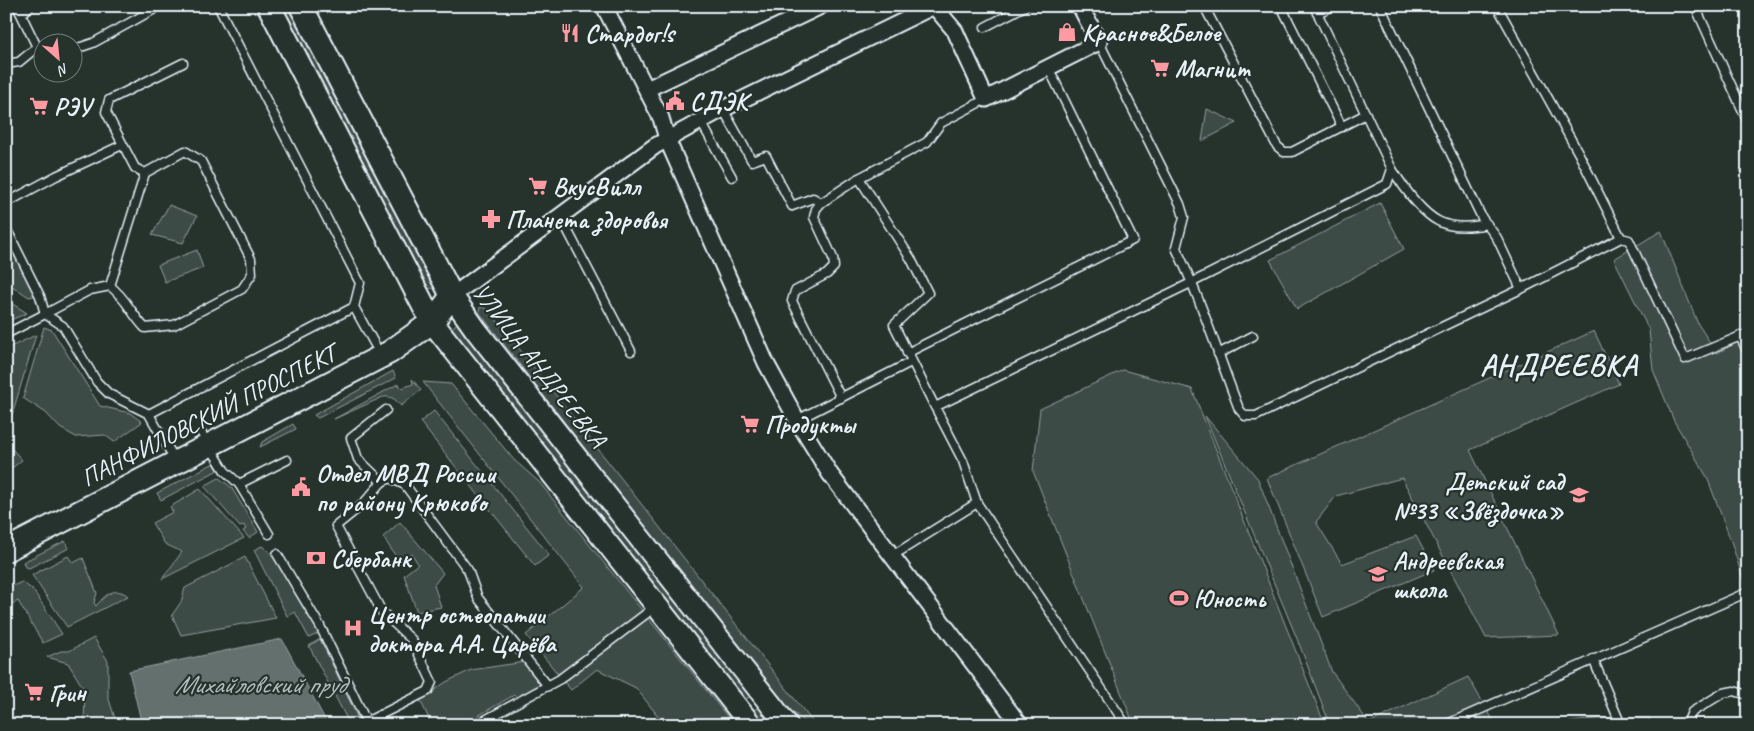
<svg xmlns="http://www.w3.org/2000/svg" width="1754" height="731" font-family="Caveat,sans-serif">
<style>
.green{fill:#3e4b47;stroke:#939ea0}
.water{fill:#636f6d;stroke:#98a3a5}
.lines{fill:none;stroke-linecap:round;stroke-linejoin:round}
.lane-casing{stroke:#e8f1f8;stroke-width:11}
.street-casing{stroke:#e8f1f8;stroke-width:19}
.secondary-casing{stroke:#e8f1f8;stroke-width:25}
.primary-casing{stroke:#e8f1f8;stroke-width:26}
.lane{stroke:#26332d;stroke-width:8}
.street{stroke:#26332d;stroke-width:15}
.secondary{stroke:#26332d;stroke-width:21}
.primary{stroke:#26332d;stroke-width:22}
.labels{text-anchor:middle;stroke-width:4.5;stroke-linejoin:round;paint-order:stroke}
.poi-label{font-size:25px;font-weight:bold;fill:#e8f1f8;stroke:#26332d;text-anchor:start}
.street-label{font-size:25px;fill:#e8f1f8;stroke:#26332d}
.water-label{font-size:26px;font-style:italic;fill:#b3bdc0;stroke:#26332d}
.district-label{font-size:30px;font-weight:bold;letter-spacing:1px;fill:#e8f1f8;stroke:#26332d}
</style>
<rect width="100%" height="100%" fill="#26332d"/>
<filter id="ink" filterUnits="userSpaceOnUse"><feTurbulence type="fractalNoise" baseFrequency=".02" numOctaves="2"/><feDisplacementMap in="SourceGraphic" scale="10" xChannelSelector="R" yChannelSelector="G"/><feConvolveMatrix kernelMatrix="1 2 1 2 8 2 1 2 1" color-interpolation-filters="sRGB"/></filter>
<g filter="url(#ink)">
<g class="green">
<polygon points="281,6 291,6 434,285 433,288 426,289"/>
<polygon points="1207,109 1237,123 1202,141"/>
<polygon points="1380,203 1404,249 1297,309 1270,260"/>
<polygon points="169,205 197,216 183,243 152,235"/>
<polygon points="1661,231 1698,324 1717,353 1748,337 1748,595 1731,541 1707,477 1674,421 1653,370 1649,330 1614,259"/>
<polygon points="6,235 37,295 29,297 6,282"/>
<polygon points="197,250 203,268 165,282 158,265"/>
<polygon points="6,300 27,313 6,322"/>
<polygon points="480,307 488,309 812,721 807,724 782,703 479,312"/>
<polygon points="457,323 752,695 745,700 450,330"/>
<polygon points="44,327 52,330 100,406 130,413 142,422 114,442 105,435 76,437 60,428 46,413 23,398"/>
<polygon points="1594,331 1619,384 1470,450 1559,635 1486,638 1402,478 1336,496 1316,522 1342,564 1416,536 1434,570 1323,617 1267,478"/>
<polygon points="36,335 11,418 6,418 6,349"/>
<polygon points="1123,370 1192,389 1325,725 1134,725 1033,471 1040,409"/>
<polygon points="393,371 396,378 318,418 314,415"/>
<path d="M412,379L421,390L401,406C395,399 392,396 383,397L334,419L398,384L402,388L413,384Z"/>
<polygon points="423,382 451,384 514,460 539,482 734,725 665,725 636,688 597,669 571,690 526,635 584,587"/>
<polygon points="434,411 549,555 535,566 420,422"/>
<polygon points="1205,416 1258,479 1332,672 1369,723 1468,677 1496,725 1330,725 1300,646"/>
<polygon points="293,424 296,429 260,447 262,442"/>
<polygon points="6,448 12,449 22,460 6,473"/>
<polygon points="214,463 218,470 161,500 157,493"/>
<polygon points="219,478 231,487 258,532 249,538 243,531 246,529 244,525 240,527 204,486"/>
<polygon points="200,489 244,538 162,579 182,552 165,544 152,523 173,512 170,507"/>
<polygon points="400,522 443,573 434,585 441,607 417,612 404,575 418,564 412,554 399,561 383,537"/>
<polygon points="65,541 69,548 29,568 25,567 23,562"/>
<polygon points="262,546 278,559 319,633 309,638 295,612 287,616 254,550"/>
<path d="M68,556L73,563L83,558L97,593L94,603L96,606C104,596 115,585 128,596L67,627L32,575Z"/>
<polygon points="245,557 276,618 181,635 172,615 181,602 185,588"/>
<polygon points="22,582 33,590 62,634 43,643 18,601 6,607 6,589"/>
<polygon points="94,638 108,661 108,696 117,725 84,725 85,691 68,663 47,657 61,651 69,651"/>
<polygon points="320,639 322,643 361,725 350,725 309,646"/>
<polygon points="525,662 543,685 519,698 514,695 462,725 432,725 420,700 446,682 471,670"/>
<polygon points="757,707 760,707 774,725 764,725 754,712"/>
<polygon points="1602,718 1650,718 1647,725 1550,725"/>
</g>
<polygon class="water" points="282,639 328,725 142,725 129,671"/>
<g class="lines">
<g class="lane-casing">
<g id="lane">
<polyline points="17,6 37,47 42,48"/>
<polyline points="218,6 360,283 354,307"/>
<polyline points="1204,6 1277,146 1284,152 1292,152 1366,114"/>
<polyline points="1281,6 1342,127"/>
<polyline points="1380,6 1482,218 1497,238 1521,289"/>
<polyline points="1497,6 1579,154 1621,238"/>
<polyline points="1695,6 1748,122"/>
<polyline points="1317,13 1333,6"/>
<polyline points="22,14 30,6"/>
<polyline points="985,27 1025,6"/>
<path d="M1099,42L1180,204L1184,217L1176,248C1201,299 1218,355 1239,409L1245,416H1256L1521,289L1621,238L1629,240L1685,359L1748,333"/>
<polyline points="72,50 93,43 160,6"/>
<polyline points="6,64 19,62 37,47"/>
<polyline points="723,109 752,161 766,156 792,206 813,198 821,203"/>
<polyline points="701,122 732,177"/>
<path d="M1392,169C1402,185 1421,212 1438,221C1452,229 1472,227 1487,224"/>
<polyline points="859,178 911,259 928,293 894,325 935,407 1193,282 1387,184 1392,169 1314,6"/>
<polyline points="6,203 56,176 122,145"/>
<polyline points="560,216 631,351"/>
<path d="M6,228L40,296L45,314L90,290L110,286C127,299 130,312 145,328L174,325L242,289L252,274L251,259L201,161L185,151L145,173L135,168L106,112L109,100L183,63"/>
<polyline points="110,286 145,173"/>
<polyline points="6,334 45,314 63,326 97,382 109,394 149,414 175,460"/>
<polyline points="1740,336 1748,353"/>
<polyline points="907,353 1133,240 1048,67"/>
<polyline points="1218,354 1253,336"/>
<polyline points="841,398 792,301 795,291 827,274 834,267 833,258 814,217 816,209 821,203 859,178 927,142 941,123 986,99"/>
<polyline points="935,407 963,461 977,503 1126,725"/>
<polyline points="149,414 354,307 375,345"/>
<polyline points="797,420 911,362"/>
<polyline points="202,434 225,471 239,484 269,534"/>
<polyline points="382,482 358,459 351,438 386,410"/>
<polyline points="239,484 287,460"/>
<polyline points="277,554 320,626 368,725"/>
<polyline points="892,556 977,503"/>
<polyline points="1593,659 1621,725"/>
<polyline points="366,722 428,691 432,682 412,640 382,612 336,526 362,505 382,482 390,478 405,485 468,570 478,598 548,686"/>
<polyline points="476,725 560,679 655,607"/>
<polyline points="1445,725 1748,592"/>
<polyline points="1689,725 1689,719 1692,712 1723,693 1734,691 1748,695"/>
</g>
</g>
<g class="street-casing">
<g id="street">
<polyline points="604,6 661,118 667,139 766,363 797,420 830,474 1020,725"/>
<polyline points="647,89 821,6"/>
<polyline points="452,296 655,146 723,109 934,6 955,31 986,99 1099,42 1080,6"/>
</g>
</g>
<g class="secondary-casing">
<g id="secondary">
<polyline points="452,296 476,330 787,725"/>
<polyline points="432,322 751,725"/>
</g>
</g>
<g class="primary-casing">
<g id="primary">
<polyline points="269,6 432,322"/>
<polyline points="301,6 452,296"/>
<polyline points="6,550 390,352 432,322 452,296"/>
</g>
</g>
<use href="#lane" class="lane"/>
<use href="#street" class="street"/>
<use href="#secondary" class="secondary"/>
<use href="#primary" class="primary"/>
</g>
</g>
<defs>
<g id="shop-bare" transform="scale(1.5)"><path d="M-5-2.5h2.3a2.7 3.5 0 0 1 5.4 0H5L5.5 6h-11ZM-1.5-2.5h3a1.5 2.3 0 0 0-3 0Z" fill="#ff9aa2" stroke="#26332d" stroke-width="2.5" paint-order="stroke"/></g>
<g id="restaurant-bare" transform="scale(1.5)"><path d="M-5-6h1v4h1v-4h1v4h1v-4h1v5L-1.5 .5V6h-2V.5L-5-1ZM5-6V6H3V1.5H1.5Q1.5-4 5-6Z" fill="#ff9aa2" stroke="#26332d" stroke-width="2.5" paint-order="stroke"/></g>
<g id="supermarket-bare" transform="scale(1.5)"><path d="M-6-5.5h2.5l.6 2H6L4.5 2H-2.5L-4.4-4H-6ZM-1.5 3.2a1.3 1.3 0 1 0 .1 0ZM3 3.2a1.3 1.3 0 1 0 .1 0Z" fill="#ff9aa2" stroke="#26332d" stroke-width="2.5" paint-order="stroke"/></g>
<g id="civic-bare" transform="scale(1.5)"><path d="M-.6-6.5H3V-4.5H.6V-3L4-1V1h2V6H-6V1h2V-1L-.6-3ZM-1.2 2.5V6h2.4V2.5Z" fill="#ff9aa2" stroke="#26332d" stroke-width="2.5" paint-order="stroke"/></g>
<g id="pharmacy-bare" transform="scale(1.5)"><path d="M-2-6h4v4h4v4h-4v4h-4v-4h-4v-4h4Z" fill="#ff9aa2" stroke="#26332d" stroke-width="2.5" paint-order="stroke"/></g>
<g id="school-bare" transform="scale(1.5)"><path d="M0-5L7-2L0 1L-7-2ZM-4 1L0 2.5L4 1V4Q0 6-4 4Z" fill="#ff9aa2" stroke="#26332d" stroke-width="2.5" paint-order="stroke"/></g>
<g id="bank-bare" transform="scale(1.5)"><path d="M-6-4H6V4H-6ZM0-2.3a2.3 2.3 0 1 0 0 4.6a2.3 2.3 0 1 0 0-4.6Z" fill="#ff9aa2" stroke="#26332d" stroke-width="2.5" paint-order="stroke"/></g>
<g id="stadium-bare" transform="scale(1.5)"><path d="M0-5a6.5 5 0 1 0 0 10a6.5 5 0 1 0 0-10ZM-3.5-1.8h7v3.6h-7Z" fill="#ff9aa2" stroke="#26332d" stroke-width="2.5" paint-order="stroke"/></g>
<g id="hospital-bare" transform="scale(1.5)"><path d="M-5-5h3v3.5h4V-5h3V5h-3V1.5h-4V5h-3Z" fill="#ff9aa2" stroke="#26332d" stroke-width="2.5" paint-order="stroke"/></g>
</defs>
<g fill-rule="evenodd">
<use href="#shop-bare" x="1067" y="32"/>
<use href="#restaurant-bare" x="570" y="33"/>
<use href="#supermarket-bare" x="1160" y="68"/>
<use href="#civic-bare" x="675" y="101"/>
<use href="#supermarket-bare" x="39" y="106"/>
<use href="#supermarket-bare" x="538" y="186"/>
<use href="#pharmacy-bare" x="491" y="219"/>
<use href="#supermarket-bare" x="750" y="424"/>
<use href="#civic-bare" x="301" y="487"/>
<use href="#school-bare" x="1579" y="495"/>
<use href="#bank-bare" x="316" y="558"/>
<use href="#school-bare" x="1378" y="574"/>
<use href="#stadium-bare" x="1179" y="598"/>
<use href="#hospital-bare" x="353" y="628"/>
<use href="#supermarket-bare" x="34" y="692"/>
</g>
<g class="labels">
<g class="poi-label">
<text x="1082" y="41">Красное&amp;Белое</text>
<text x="585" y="42">Стардог!s</text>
<text x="1175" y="77">Магнит</text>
<text x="690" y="110">СДЭК</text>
<text x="54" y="115">РЭУ</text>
<text x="553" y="195">ВкусВилл</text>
<text x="506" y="228">Планета здоровья</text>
<text x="765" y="433">Продукты</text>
<text x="316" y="482">Отдел МВД России<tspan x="316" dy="29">по району Крюково</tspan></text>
<text x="1564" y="490" text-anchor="end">Детский сад<tspan x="1564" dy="29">№33 «Звёздочка»</tspan></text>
<text x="331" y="567">Сбербанк</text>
<text x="1393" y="569">Андреевская<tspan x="1393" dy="29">школа</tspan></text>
<text x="1194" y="607">Юность</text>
<text x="368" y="623">Центр остеопатии<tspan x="368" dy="29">доктора А.А. Царёва</tspan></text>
<text x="49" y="701">Грин</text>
</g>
<g class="street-label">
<text transform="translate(540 365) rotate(52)" y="9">УЛИЦА АНДРЕЕВКА</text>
<text transform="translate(208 415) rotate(-27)" y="9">ПАНФИЛОВСКИЙ ПРОСПЕКТ</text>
</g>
<g class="water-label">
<text x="260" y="693">Михайловский пруд</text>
</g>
<g class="district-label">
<text x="1559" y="375">АНДРЕЕВКА</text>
</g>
</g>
<rect width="1754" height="731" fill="none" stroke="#26332d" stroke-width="25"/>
<rect x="12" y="12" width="1729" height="706" fill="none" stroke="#e8f1f8" stroke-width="2" filter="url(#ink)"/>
<g transform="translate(58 58) rotate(153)"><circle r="24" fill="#26332d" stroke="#747f7e"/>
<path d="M0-4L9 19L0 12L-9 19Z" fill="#ff9aa2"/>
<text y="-8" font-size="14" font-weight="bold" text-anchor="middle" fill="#e8f1f8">N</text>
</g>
</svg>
